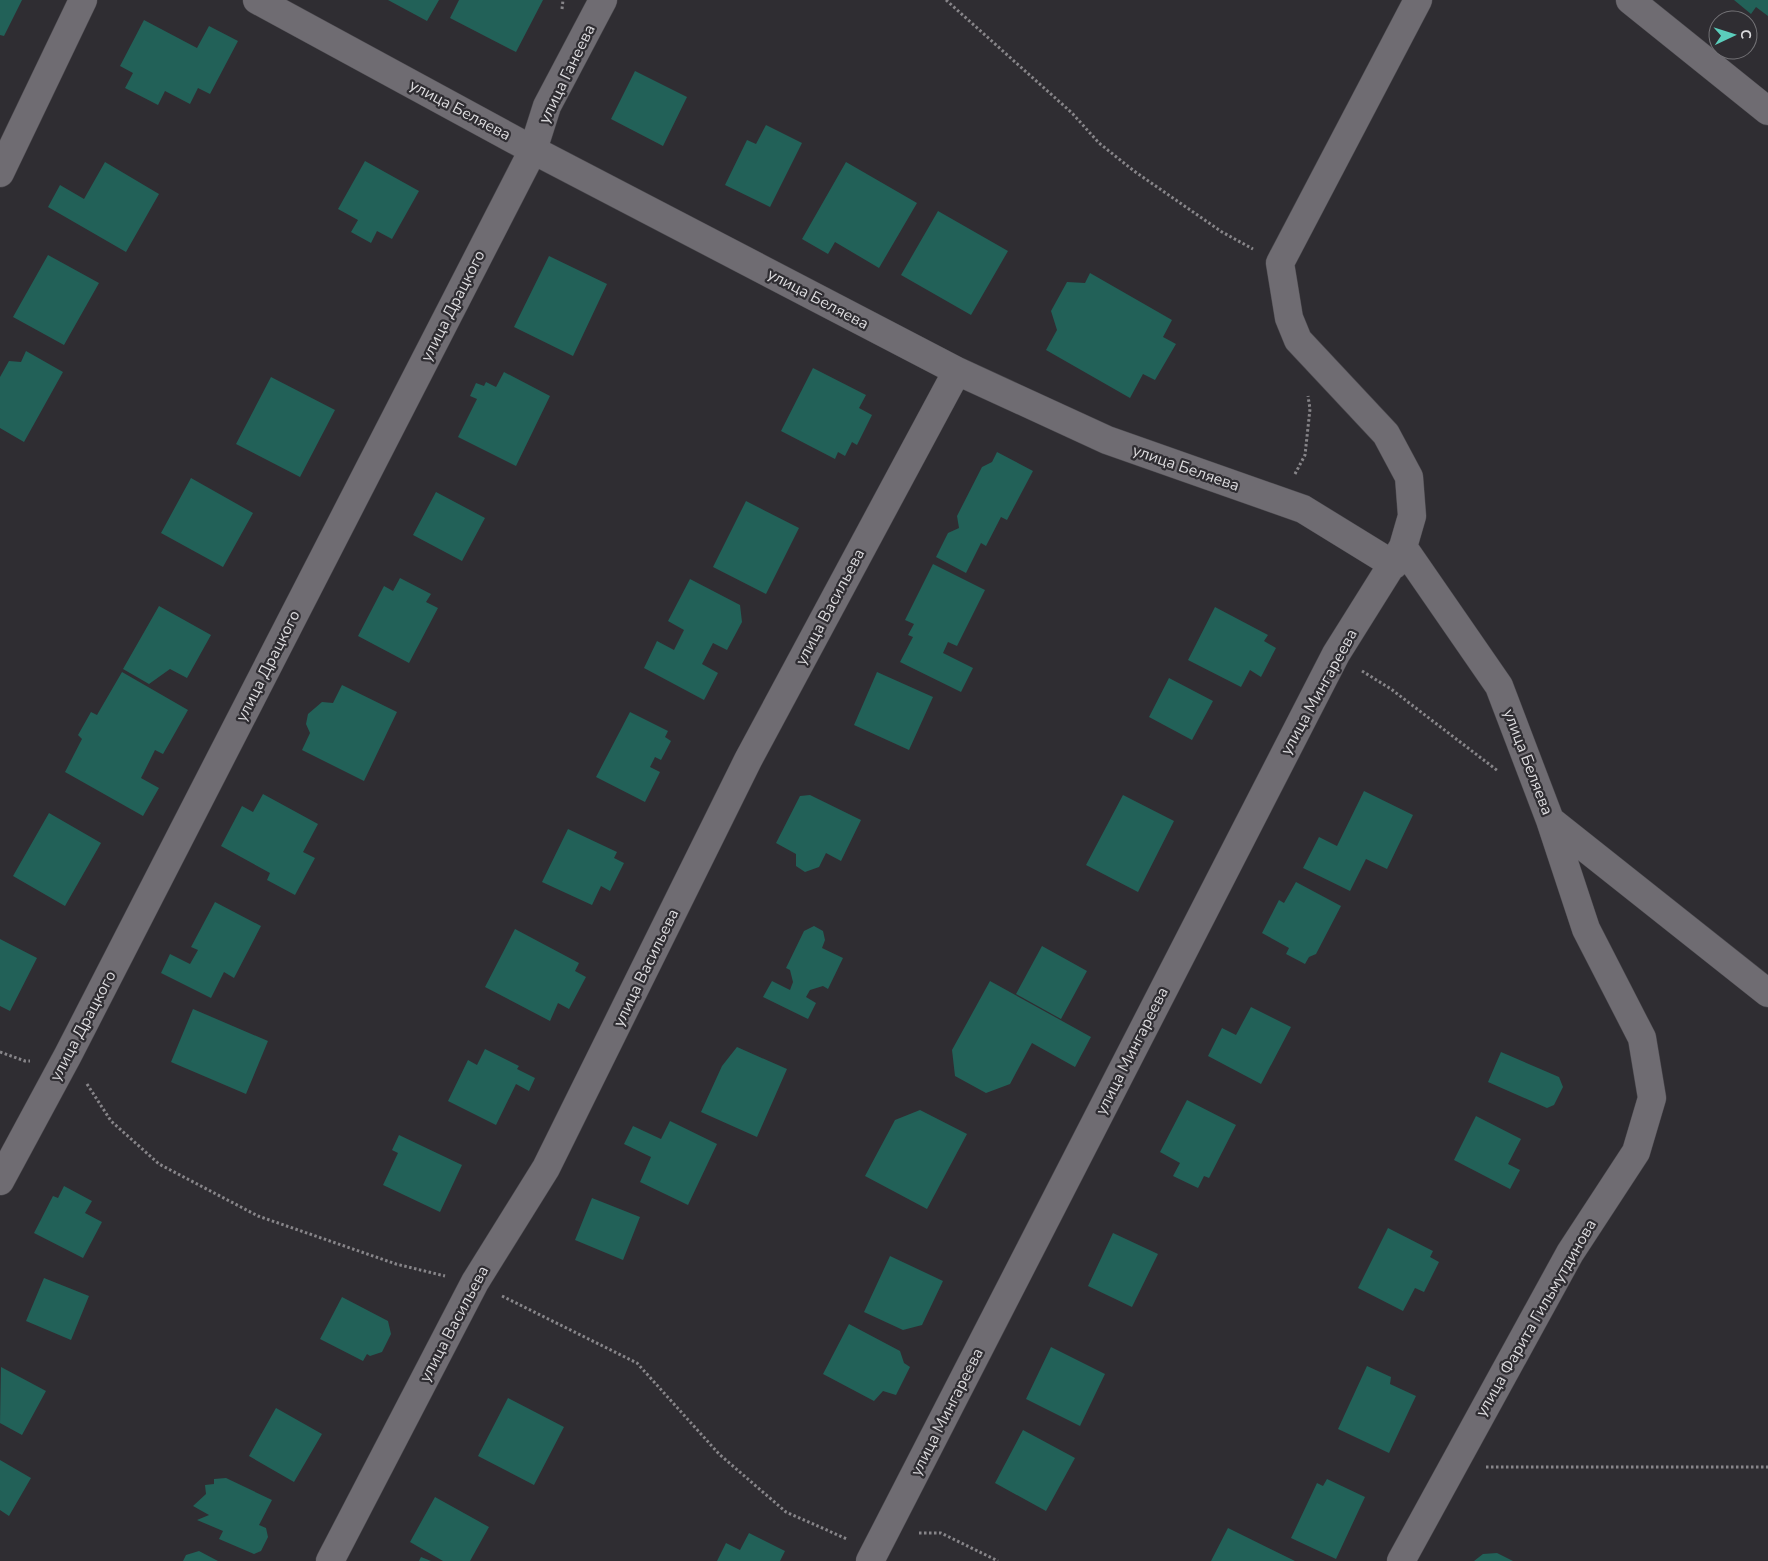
<svg xmlns="http://www.w3.org/2000/svg" width="1768" height="1561" viewBox="0 0 1768 1561" font-family="'Nunito Sans',sans-serif">
	<style>
		.building { fill: #226158 }
		.lines { fill: none; stroke-linecap: round; stroke-linejoin: round }
		.minor-casing { stroke: #4a484d; stroke-width: 29 }
		.path { stroke: #878589; stroke-width: 3; stroke-dasharray: 2.5 2.5; stroke-linecap: butt }
		.minor { stroke: #6f6c72; stroke-width: 28 }
		.labels { text-anchor: middle; dominant-baseline: central; stroke-width: 4.5; stroke-linejoin: round; paint-order: stroke }
		.street-label { font-size: 16px; fill: #dcdbde; stroke: #2f2d32 }
	</style>
	<rect width="100%" height="100%" fill="#2f2d32"/>
	<path class="building" d="M0,0H22L4,36L0,35Z
		M388,0H439L427,21Z
		M459,0H543L516,52L450,18Z
		M1734,0H1768V16L1756,7L1751,14Z
		M144,20L197,48L209,26L238,41L210,94L198,88L190,104L165,91L158,105L125,88L133,73L120,66Z
		M635,71L687,97L663,146L611,119Z
		M766,125L802,143L770,207L725,185L747,140L756,144Z
		M365,161L419,191L392,239L377,231L371,243L351,232L358,220L338,209Z
		M105,162L159,194L126,252L48,207L60,185L84,199Z
		M846,162L917,203L879,268L835,242L828,254L802,239Z
		M938,211L1008,251L971,315L901,275Z
		M48,255L99,283L64,345L13,317Z
		M549,256L607,284L573,356L514,327Z
		M1090,273L1172,320L1163,337L1176,344L1155,380L1143,374L1130,398L1046,350L1057,330L1051,311L1067,282L1085,283Z
		M26,351L63,372L24,442L0,428V377L9,361L21,362Z
		M813,368L866,395L859,408L872,415L857,445L852,442L845,456L838,452L835,459L781,431Z
		M504,372L550,396L516,466L458,437L477,399L470,396L476,383L484,386L486,382L496,387Z
		M271,377L335,410L300,477L236,444Z
		M997,452L1033,471L1007,520L1001,517L986,546L981,543L966,573L936,557L948,533L959,528L957,516L982,467L992,462Z
		M191,478L253,513L223,567L161,533Z
		M436,492L485,518L462,561L413,535Z
		M746,501L799,528L766,594L713,567Z
		M933,564L985,590L957,646L948,642L943,653L973,668L961,692L900,662L913,637L908,635L914,624L905,620Z
		M400,578L431,594L426,602L438,608L409,663L358,636L384,586L393,591Z
		M690,579L740,605L742,622L727,650L713,643L702,664L718,673L704,700L644,668L657,641L674,650L684,630L668,621Z
		M159,606L211,635L187,678L170,669L149,684L123,669Z
		M1215,607L1268,635L1264,641L1276,648L1261,677L1250,670L1241,687L1188,660Z
		M122,672L188,710L163,754L155,750L141,778L159,788L143,816L65,772L82,739L78,735L91,712L97,715Z
		M877,672L933,697L909,750L854,725Z
		M1169,678L1213,701L1192,740L1149,717Z
		M342,685L397,712L364,781L302,750L310,733L306,724L308,714L322,702L333,703Z
		M630,712L668,731L665,737L671,741L661,760L655,757L650,767L660,772L645,802L596,777Z
		M1364,791L1413,815L1387,869L1366,859L1350,891L1303,868L1319,837L1337,846Z
		M263,794L318,824L303,852L315,858L295,895L267,880L270,873L221,846L242,806L253,812Z
		M810,795L861,820L841,861L826,853L819,867L805,872L796,866V854L776,843L800,796Z
		M1123,795L1174,821L1138,892L1086,865Z
		M49,813L101,843L65,906L13,876Z
		M568,829L617,852L614,858L624,863L610,891L601,886L592,905L542,882Z
		M1296,882L1341,906L1316,954L1309,957L1305,964L1286,954L1289,948L1262,933L1279,900L1284,903Z
		M215,902L261,926L234,978L224,972L211,998L161,973L170,954L190,964L198,950L191,947Z
		M814,926L823,931L825,940L822,948L843,958L828,989L823,986L810,990L806,997L816,1003L808,1019L763,997L772,981L790,990L793,982L790,970L786,968L804,931Z
		M515,929L579,963L575,971L586,977L569,1009L558,1003L550,1021L485,987Z
		M0,939L37,958L10,1011L0,1006Z
		M1042,946L1087,971L1061,1019L1016,994Z
		M990,981L1091,1037L1075,1067L1032,1043L1010,1084L986,1093L955,1076L952,1050Z
		M1251,1007L1291,1027L1261,1084L1208,1056L1222,1028L1236,1035Z
		M193,1009L268,1041L246,1094L171,1062Z
		M737,1047L787,1069L757,1137L701,1112L722,1066Z
		M485,1049L519,1066L517,1069L535,1078L529,1091L516,1084L496,1125L448,1101L468,1060L477,1065Z
		M1501,1052L1559,1077L1563,1087L1554,1105L1547,1108L1488,1082Z
		M1187,1100L1236,1125L1209,1178L1204,1176L1198,1188L1173,1176L1180,1163L1160,1152Z
		M920,1110L967,1134L927,1209L865,1176L895,1120Z
		M1476,1116L1521,1139L1508,1164L1520,1170L1510,1189L1454,1160Z
		M670,1121L717,1144L688,1205L640,1182L651,1157L624,1144L633,1126L661,1139Z
		M399,1135L462,1165L440,1212L383,1185L398,1153L392,1150Z
		M64,1186L92,1201L85,1213L102,1222L83,1258L34,1233L53,1196L58,1198Z
		M592,1198L640,1217L623,1260L575,1240Z
		M1388,1228L1431,1250L1433,1251L1430,1257L1439,1262L1424,1292L1415,1288L1403,1311L1358,1288Z
		M1113,1233L1158,1254L1132,1307L1088,1286Z
		M890,1256L943,1281L922,1325L903,1330L864,1312Z
		M44,1278L89,1296L71,1340L26,1321Z
		M342,1297L388,1321L391,1334L382,1352L370,1356L367,1354L363,1361L320,1339Z
		M849,1324L900,1351L904,1363L910,1367L896,1395L883,1391L874,1401L823,1374Z
		M1051,1347L1105,1374L1080,1426L1026,1399Z
		M1367,1366L1391,1377L1390,1384L1416,1396L1389,1453L1338,1429Z
		M1,1367L46,1391L22,1435L0,1423Z
		M508,1398L564,1427L534,1485L478,1456Z
		M276,1408L322,1434L294,1482L249,1456Z
		M1023,1430L1075,1458L1046,1511L995,1483Z
		M0,1460L31,1478L9,1516L0,1510Z
		M226,1478L272,1500L259,1525L266,1528L268,1537L261,1551L254,1554L219,1539L223,1531L197,1520L209,1515L193,1506L206,1494L205,1485L214,1484V1479Z
		M1327,1479L1365,1497L1336,1559L1291,1538L1317,1483L1323,1486Z
		M435,1497L489,1527L470,1561H443L410,1542Z
		M1228,1528L1295,1561H1211Z
		M749,1533L785,1551L780,1561H717L726,1543L740,1550Z
		M199,1551L218,1561H183L186,1555Z
		M1497,1553L1513,1561H1474L1483,1554Z
		M421,1557L431,1561H419Z"/>
	<g class="lines">
		<g class="minor-casing">
			<path id="minor" d="M257,0L533,150L957,371L1107,440L1303,509L1394,565
				M1630,0L1768,111
				M0,173L83,0
				M1403,547L1499,686L1550,820L1768,993
				M0,1181L68,1055L533,150L547,106L603,0
				M330,1561L475,1282L546,1168L748,760L957,371
				M870,1561L1336,654L1403,547L1412,516L1409,477L1386,434L1298,340L1289,318L1280,263L1418,0
				M1401,1561L1570,1253L1636,1152L1652,1098L1642,1038L1586,929L1550,820"/>
		</g>
		<path class="path" d="M946,0L1072,113L1099,143L1134,171L1222,232L1253,249
			M562,9L563,0
			M1295,474L1305,455L1310,409L1308,396
			M1362,671L1391,689L1498,771
			M0,1052L25,1061H30
			M87,1084L111,1121L159,1164L258,1216L396,1264L445,1276
			M502,1296L637,1363L719,1454L786,1512L847,1539
			M1486,1467H1768
			M919,1533H941L998,1561"/>
		<use href="#minor" class="minor"/>
	</g>
	<g class="labels">
		<g class="street-label">
			<text transform="translate(567 74) rotate(-64)">улица Ганеева</text>
			<text transform="translate(460 110) rotate(28)">улица Беляева</text>
			<text transform="translate(818 299) rotate(28)">улица Беляева</text>
			<text transform="translate(453 306) rotate(-63)">улица Драцкого</text>
			<text transform="translate(1186 468) rotate(19)">улица Беляева</text>
			<text transform="translate(830 607) rotate(-62)">улица Васильева</text>
			<text transform="translate(268 666) rotate(-63)">улица Драцкого</text>
			<text transform="translate(1319 692) rotate(-61)">улица Мингареева</text>
			<text transform="translate(1528 762) rotate(69)">улица Беляева</text>
			<text transform="translate(646 968) rotate(-64)">улица Васильева</text>
			<text transform="translate(83 1026) rotate(-62)">улица Драцкого</text>
			<text transform="translate(1132 1051) rotate(-63)">улица Мингареева</text>
			<text transform="translate(1536 1318) rotate(-60)">улица Фарита Гильмутдинова</text>
			<text transform="translate(454 1324) rotate(-62)">улица Васильева</text>
			<text transform="translate(947 1412) rotate(-63)">улица Мингареева</text>
		</g>
	</g>
	<g transform="translate(1733 35) rotate(86)"><circle r="24" fill="#2f2d32" stroke="#747377"/>
	<path d="M0-4L9 19L0 12L-9 19Z" fill="#5bcebc"/>
	<text y="-8" font-size="14" font-weight="bold" text-anchor="middle" fill="#dcdbde">С</text>
	</g>
</svg>
